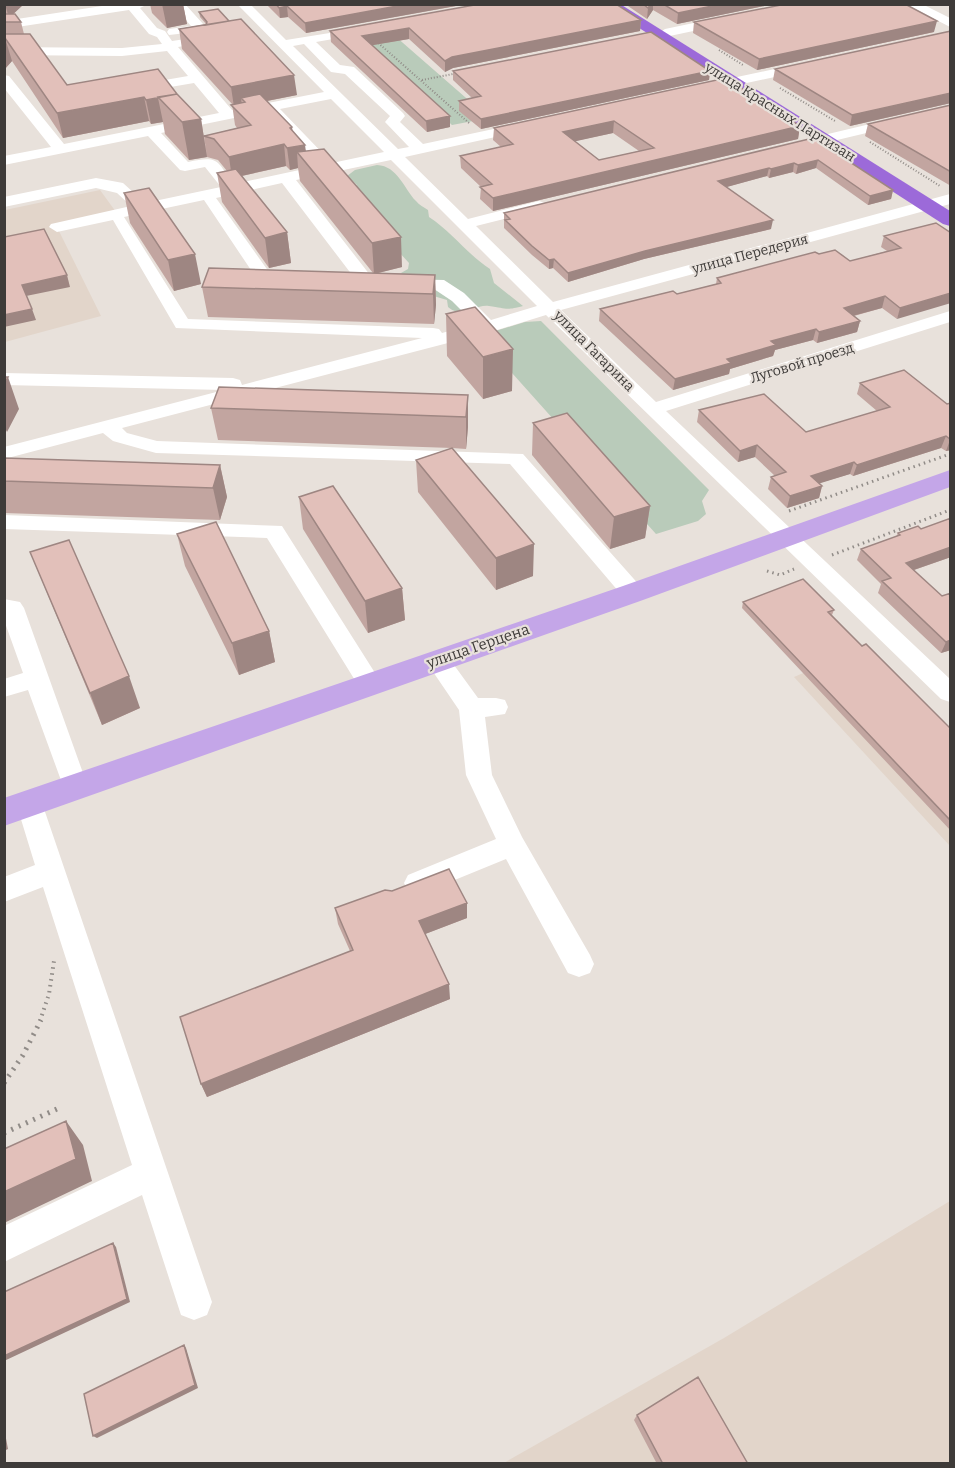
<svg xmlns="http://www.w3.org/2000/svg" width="955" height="1468" viewBox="0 0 955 1468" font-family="Bitter,serif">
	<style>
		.built { fill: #e2d5ca }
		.green { fill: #b9cbba }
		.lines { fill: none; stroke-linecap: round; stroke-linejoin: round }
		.path-far3 { stroke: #918c88; stroke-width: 2; stroke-dasharray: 1 2; stroke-linecap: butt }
		.path-far2 { stroke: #918c88; stroke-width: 3; stroke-dasharray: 1.5 4; stroke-linecap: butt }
		.path-far1 { stroke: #918c88; stroke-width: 4; stroke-dasharray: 1.5 4.5; stroke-linecap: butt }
		.path { stroke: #918c88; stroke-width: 5; stroke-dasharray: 2 6; stroke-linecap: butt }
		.minor { fill: #fff; fill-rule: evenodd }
		.major { fill: #c4a6e8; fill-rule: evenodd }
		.highway { fill: #9c6ad9; fill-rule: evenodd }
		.wall { fill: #c2a5a0; fill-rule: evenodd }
		.shaded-wall { fill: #9e8682 }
		.building { fill: #e2c0ba; stroke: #9e8682; stroke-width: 1.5; fill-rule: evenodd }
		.labels { text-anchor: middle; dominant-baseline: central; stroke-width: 4.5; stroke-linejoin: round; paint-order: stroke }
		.far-street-label { font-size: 14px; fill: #3e3b39; stroke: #e8e1db }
		.street-label { font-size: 15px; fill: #3e3b39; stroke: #e8e1db }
	</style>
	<rect width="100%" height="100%" fill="#e8e1db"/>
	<path class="built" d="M100,190L116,212L57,227L101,316L5,342V210Z
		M866,646L950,733V846L794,677Z
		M950,1201V1463L502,1464L724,1338Z"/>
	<path class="green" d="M395,36L489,118L452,125L362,42Z
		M377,165C398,166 404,189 416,201C419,205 424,207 428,210L429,217C452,232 467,254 490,269L494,283L523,306C505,311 506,308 489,306C473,304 466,321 448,307L447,300L410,289L401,273L408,269L409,263L346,194L357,185L347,176L355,170Z
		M541,321L709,490L702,501L706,514L698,521L656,534L479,336L525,322Z"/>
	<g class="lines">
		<path class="path-far3" d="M376,41L469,123
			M719,50L743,65
			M422,80L453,74
			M780,88L835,121
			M870,142L940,186"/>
		<path class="path-far2" d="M789,511L950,454
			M832,555L950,510
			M767,571L780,575L794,569"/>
		<path class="path-far1" d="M40,1021L49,994L54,961"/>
		<path class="path" d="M4,1083L23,1055L41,1020
			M4,1133L57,1109"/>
		<path class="minor" d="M115,4H148L140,8L157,28L165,31L172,41L219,34L221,37L219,40L178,47L232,110L324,92L237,4H250L286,40L367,27L369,30L367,33L316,42L340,65L354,67L403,113L405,116L400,122L423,144L527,122L532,123L534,126L532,129L405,157L468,219L539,201L545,203L547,206L545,209L476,226L553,302L950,194V204L561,310L656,402L950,311V322L666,411L950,679V702L941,699L546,315L494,331L122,428L127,433L157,441L523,454L641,587L644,593L641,599L633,601L625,599L510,464L156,453L113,441L103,433L4,459V447L224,390L4,385V373L233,378L240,380L242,385L422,338L176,328L113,220L57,232L49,227L51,224L131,206L117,193L96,188L4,207V197L96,178L123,183L145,203L221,187L205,167L185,171L180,170L148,136L4,165V156L51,147L4,88V75L9,76L64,144L219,113L194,83L147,91L142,90L140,87L142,84L188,76L167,51L122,56L4,55V47L122,48L162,44L157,37L149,34L129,10L4,29V21ZM304,44L331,72L345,74L390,116L385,122L409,147L398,149L293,46ZM331,99L384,152L332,163L280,109ZM268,111L318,166L234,184C216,161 220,155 188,162L161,133ZM391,160L537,306L491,320L464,293L444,280L402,279L396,280L393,284L396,288L434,289L452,301L475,324L442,333L439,329L433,328L188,319L124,217L204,200L263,288H291L294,284L291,280L274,279L216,198L282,183L362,288H374L377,284L296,180Z
			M172,4H185L204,25L206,28L204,31L169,35L167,32L169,29L191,26Z
			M906,4H922L950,18V27Z
			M727,16L731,17V23L665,37L659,33L665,29Z
			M807,62L812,63L814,66L812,69L742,84L735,80L737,77Z
			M950,105V113L833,141L826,137L828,134Z
			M4,515L282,526L382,684L379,690L370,693L361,690L267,538L4,529Z
			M4,599L20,602L24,608L88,787L84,794L75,798L66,794L28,690L4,697V679L23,673L4,620Z
			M437,651L446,654L478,698H496L505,700L508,707L505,714L485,717L492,775L522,837L590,955L594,964L590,973L579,977L568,973L506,859L418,895L408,891L404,883L408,875L496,839L466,775L459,710L425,660L428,654Z
			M29,792L38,795L42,803L212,1302L207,1315L194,1320L181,1315L142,1195L4,1262V1226L132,1165L43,887L4,902V877L35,865L16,803L20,795Z"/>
		<path class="major" d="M950,470V487L643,600L4,826V798L623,586Z"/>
		<path class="highway" d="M602,4H620L950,211V226L943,224Z"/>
	</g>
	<path class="wall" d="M4,4H24L13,14L21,22L24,34L67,85L177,94L201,119L207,157L189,160L165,134L163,122L151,124L149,121L63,138L12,61L4,70Z
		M150,4H183L187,24L167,28L152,13Z
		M266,4H467L306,33L288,17L280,18Z
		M625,4H774L677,24L653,10L647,19Z
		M199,12L297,95L267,101L293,131L306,151L402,267L378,273L435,275L436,305L434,324L208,317L202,287L373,273L300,181L298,168L290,170L286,166L242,176L287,232L291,263L269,268L222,202L217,173L227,171L218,160L207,157L204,136L237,128L235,125L232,104L182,49L179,29L206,24L200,17Z
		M641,20L640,31L453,68L445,72L409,39L372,45L450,127L427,132L331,42L330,31Z
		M694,22L934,32L757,70L693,33Z
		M951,31V103L850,126L773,80L775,69Z
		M453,71H710L709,80L481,129L459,111V101L472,98L453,80Z
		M726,78L800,126L798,139L493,211L480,199L481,187L461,168L460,156L501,147L493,140L494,128ZM613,133L639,151L599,160L575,141Z
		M951,105V186L865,136L868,124Z
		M813,138L893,190L891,199L868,205L816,168L796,174L793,172L769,178L767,176L726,187L771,229L644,259L568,282L553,268L549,269L532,255L504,228V213Z
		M124,193L201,284L174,291L130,223Z
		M936,223L897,319L882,308L854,316L860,321L857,332L817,343L813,340L775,350L773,356L730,369L729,374L673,390L599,321L600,309L677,294L716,284L717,278L819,254L850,261L887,251L881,247L884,236Z
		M446,314L512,391L483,399L447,356Z
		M860,383L947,404L951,403V450L946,451L941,448L853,476L850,474L819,483L822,486L819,498L787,508L768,489L771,477L775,476L755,457L738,462L697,422L699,410L806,432L877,411L857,394Z
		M468,395V427L466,449L452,448L533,576L496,590L418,492L416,460L452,448L218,440L211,408Z
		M533,423L650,506L645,538L610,549L532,455Z
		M4,458L220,465L227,497L220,520L4,513Z
		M299,497L402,588L405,620L368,633L303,529Z
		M951,518V557L914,570L951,650L941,653L878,593L881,584L857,560L861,549L896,537L898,533L921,529Z
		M177,534L269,631L275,662L239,675L185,566Z
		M30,552L140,708L102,725Z
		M743,602L834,610L832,615L862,646L951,729V831L742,608Z
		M467,903V918L425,934L450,999L207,1097L201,1084L350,951L338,924L335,908Z
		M637,1415L748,1464H657L634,1420Z"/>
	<path class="shaded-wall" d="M5,4H24L9,18Z
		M162,4H183L187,24L167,28Z
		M408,4H467L306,33L305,23Z
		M651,4H653V10L647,19L648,8Z
		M722,4H774L677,24L678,13Z
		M287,6L288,17L280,18L279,8Z
		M641,20L640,31L453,68L445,72V61L452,57Z
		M937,21L934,32L757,70L759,59Z
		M409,28V39L362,47V36Z
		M5,38L12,61L4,70V39Z
		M710,71L709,80L481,129V119Z
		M294,75L297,95L246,105L245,102L241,98L242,106L234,107L231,87Z
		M951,93V103L850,126L852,115Z
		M144,97L149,121L63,138L57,113Z
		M158,98L163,122L151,124L146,100Z
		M450,116V127L427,132L426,121Z
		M201,119L207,157L189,160L182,122Z
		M614,121L613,133L563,144V132Z
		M800,126L798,139L493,211V198Z
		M292,127L295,147L305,145L308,166L297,152L298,168L290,170L287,148L290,128Z
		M284,144L286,166L232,178L229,157Z
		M818,160L816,168L796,174L798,165Z
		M794,163L793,172L769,178L771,169Z
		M769,168L767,176L716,190L718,181Z
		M893,190L891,199L868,205L870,196Z
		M773,220L771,229L644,259L568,282V273L645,251Z
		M287,232L291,263L269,268L265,238Z
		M401,237L402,267L374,274L372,243Z
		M195,254L201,284L174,291L168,260Z
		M554,259L553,268L549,269V260Z
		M67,275L70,287L26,296L22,285Z
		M435,275L436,305L434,324L433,294Z
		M951,293V303L897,319L900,308Z
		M885,296L882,308L841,319L844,308Z
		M32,309L36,320L4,327V315Z
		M860,321L857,332L817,343L819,332Z
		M816,329L813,340L775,350L773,356L730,369L729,374L673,390L675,379L771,341Z
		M513,349L512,391L483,399V357Z
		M8,377L19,409L7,432L4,426V384Z
		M468,395V427L466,449V417Z
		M946,436L941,448L853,476L857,465Z
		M950,440L951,450L946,451Z
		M757,445L755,457L738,462L740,451Z
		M854,462L850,474L808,487L811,476Z
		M220,465L227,497L220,520L213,488Z
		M822,486L819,498L787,508L790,496Z
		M650,506L645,538L610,549L614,517Z
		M534,544L533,576L496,590V558Z
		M951,547V557L902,574L906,563Z
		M402,588L405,620L368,633L365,601Z
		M269,631L275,662L239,675L232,643Z
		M951,640V650L941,653L946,642Z
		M129,676L140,708L102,725L90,693Z
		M467,903V918L420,936L419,921Z
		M449,984L450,999L207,1097L201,1084Z
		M66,1121L83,1145L92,1181L4,1223V1192Z
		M113,1243L116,1247L130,1302L4,1361V1356Z
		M184,1345L186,1348L198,1388L97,1438L93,1436Z
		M4,1428L8,1449L4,1451Z"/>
	<path class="building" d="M276,4H408L305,23L287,6L279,8Z
		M480,4H616L641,20L452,57L445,61L409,28L362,36L450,116L426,121L330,31Z
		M643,4H651L648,8Z
		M663,4H722L678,13Z
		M786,4H905L937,21L759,59L694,22Z
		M218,9L229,21L206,25L207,22L199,12Z
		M4,14H15L21,22H4Z
		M241,19L294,75L231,87L179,29Z
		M951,31V93L852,115L775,69Z
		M651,32L710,71L481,119L459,101L481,96L453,71Z
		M4,34H30L67,85L158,69L177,94L146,100L144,97L57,113L5,38L4,39Z
		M726,78L800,126L493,198L480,187L492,184L460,156L513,144L494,128ZM614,121L654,148L599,160L563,132Z
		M177,94L201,119L182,122L158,97Z
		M260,94L292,127L290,128L305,145L287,148L284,144L229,157L214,139L204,136L251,125L231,105L245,102L241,98Z
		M951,105V172L868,124Z
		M813,138L893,190L870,196L818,160L798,165L794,163L771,169L769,168L718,181L773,220L645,251L568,273L554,259L549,260L532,246L505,220L510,219L504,213Z
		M324,149L401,237L372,243L297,152Z
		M236,169L287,232L265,238L217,173Z
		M149,188L195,254L168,260L124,193Z
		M936,223L951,233V293L900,308L885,296L844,308L860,321L819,332L816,329L771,341L776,345L727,359L731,363L675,379L600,309L673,291L677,294L721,283L717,278L815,252L819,254L835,250L850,261L901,248L884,236Z
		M44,229L67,275L22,285L32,309L4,315V237Z
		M209,268L435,275L433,294L202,287Z
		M475,307L513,349L483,357L446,314Z
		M904,370L947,404L951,403V440L946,436L857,465L854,462L811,476L822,486L790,496L771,477L786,472L757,445L740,451L699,410L764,394L806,432L890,407L860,383Z
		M4,377H8L4,384Z
		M219,387L468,395L466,417L211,408Z
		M567,413L650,506L614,517L533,423Z
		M452,448L534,544L496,558L416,460Z
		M4,458L220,465L213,488L4,481Z
		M333,486L402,588L365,601L299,497Z
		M951,518V547L906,563L942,596L951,593V640L946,642L882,581L891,578L861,549L900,535L898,533L918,526L921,529Z
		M216,522L269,631L232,643L177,534Z
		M69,540L129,676L90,693L30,552Z
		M803,579L834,610L828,612L862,646L866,644L951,729V821L743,602Z
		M449,869L467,903L419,921L449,984L201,1084L180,1017L353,950L335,908L385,890L392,891Z
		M66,1121L76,1159L4,1192V1149Z
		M113,1243L127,1299L4,1356V1292Z
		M184,1345L195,1385L93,1436L84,1394Z
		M698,1377L748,1464H663L637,1415Z"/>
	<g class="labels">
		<g class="far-street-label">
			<text transform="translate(780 112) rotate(32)">улица Красных Партизан</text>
			<text transform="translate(750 254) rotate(-15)">улица Передерия</text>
			<text transform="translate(594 351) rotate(45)">улица Гагарина</text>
			<text transform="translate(802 363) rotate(-17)">Луговой проезд</text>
		</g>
		<g class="street-label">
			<text transform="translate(478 646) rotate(-19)">улица Герцена</text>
		</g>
	</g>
	<rect width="955" height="1468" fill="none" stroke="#3e3b39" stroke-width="12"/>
</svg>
